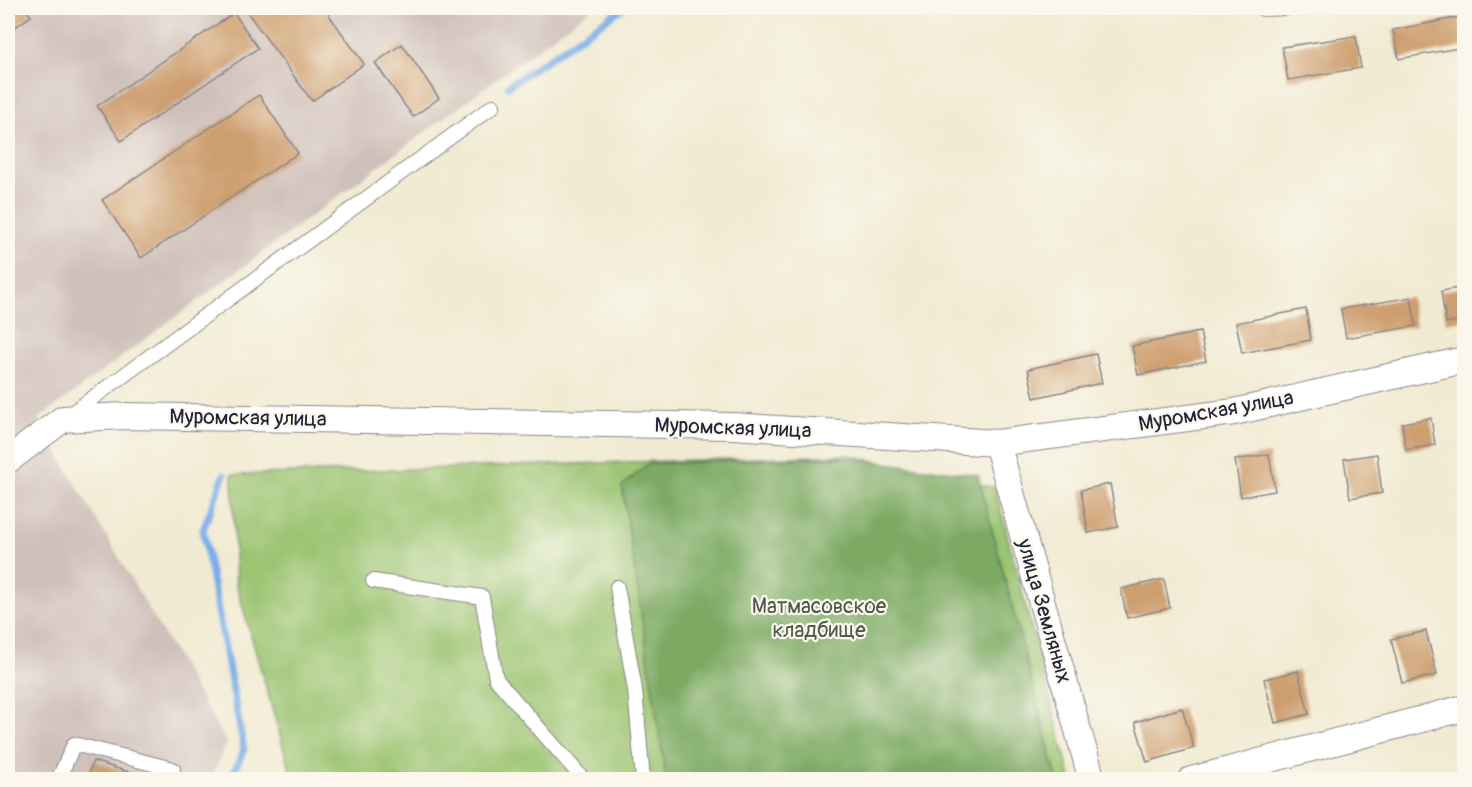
<svg xmlns="http://www.w3.org/2000/svg" width="1472" height="787" viewBox="0 0 1472 787" font-family="Pangolin,sans-serif">
	<style>
		.industrial { fill: #cfc0ba }
		.green { fill: #9bc572; stroke: #5e7456; stroke-width: 1.5 }
		.forest { fill: #7caa64; stroke: #4f6650; stroke-width: 1.5 }
		.lines { fill: none; stroke-linecap: round; stroke-linejoin: round }
		.stream { stroke: #79aee7; stroke-width: 7 }
		.building { fill: #cd9e6e }
		.lane-casing { stroke: #8a8687; stroke-width: 16 }
		.street-casing { stroke: #8a8687; stroke-width: 28 }
		.lane { stroke: #fff; stroke-width: 14 }
		.street { stroke: #fff; stroke-width: 26 }
		.labels { text-anchor: middle; dominant-baseline: central; stroke-width: 4.5; stroke-linejoin: round; paint-order: stroke }
		.street-label { font-size: 21px; fill: #22223b; stroke: #fbf7ec }
		.park-label { font-size: 21px; fill: #4c5b4e; stroke: #fbf7ec }
	</style>
	<rect width="100%" height="100%" fill="#fbf7ec"/>
	<filter id="ink" filterUnits="userSpaceOnUse"><feTurbulence type="fractalNoise" baseFrequency=".0167" numOctaves="2"/><feDisplacementMap in="SourceGraphic" scale="12" xChannelSelector="R" yChannelSelector="G"/><feConvolveMatrix kernelMatrix="1 2 1 2 8 2 1 2 1" color-interpolation-filters="sRGB"/></filter>
	<filter id="wash" filterUnits="userSpaceOnUse"><feTurbulence type="fractalNoise" baseFrequency=".008" numOctaves="4" result="noise"/><feDisplacementMap in="SourceGraphic" scale="24" xChannelSelector="R" yChannelSelector="G"/><feGaussianBlur stdDeviation="1.35" result="paint"/><feColorMatrix in="noise" values="0 0 0 0 0 0 0 0 0 0 0 0 0 0 0 0 0 1.4 0 .05"/><feComposite in="paint" operator="in"/></filter>
	<g filter="url(#wash)">
		<rect width="100%" height="100%" fill="#f1ebd3"/>
		<path class="industrial" d="M8,8H592L38,419L227,743L211,779H8Z"/>
		<path class="green" d="M849,455L995,488L1071,779H291L290,770L236,584L232,475Z"/>
		<path class="forest" d="M837,457L978,475L1057,779H666L622,486L648,464Z"/>
		<g class="lines">
			<path class="stream" d="M508,86L623,8
				M224,475L203,530L244,750L230,780"/>
		</g>
		<g id="blocks">
			<path class="building" d="M8,8H24L31,16L8,32Z
				M244,8H324L364,64L312,101Z
				M234,13L258,48L121,141L97,106Z
				M1460,17L1464,47L1399,59L1393,30Z
				M1356,36L1361,68L1288,80L1282,47Z
				M402,44L439,98L413,117L375,63Z
				M259,95L298,153L141,258L102,200Z
				M1464,287V320L1446,323L1441,291Z
				M1411,297L1416,326L1346,338L1341,309Z
				M1306,309L1311,340L1242,353L1236,323Z
				M1200,332L1206,361L1138,375L1132,346Z
				M1096,354L1102,383L1034,398L1028,369Z
				M1431,418L1435,445L1406,450L1402,423Z
				M1269,454L1275,491L1241,497L1235,460Z
				M1377,454L1382,493L1350,498L1344,459Z
				M1110,484L1118,527L1088,533L1081,490Z
				M1164,579L1170,608L1127,618L1121,589Z
				M1426,631L1437,675L1402,683L1391,639Z
				M1298,671L1309,714L1275,723L1264,679Z
				M1182,708L1194,748L1147,762L1135,722Z
				M93,761L151,779V780H87Z"/>
		</g>
	</g>
	<g filter="url(#ink)">
		<use href="#blocks" fill-opacity="0" stroke="#8a8687" stroke-width="1.5"/>
		<g class="lines">
			<g class="lane-casing">
				<path id="lane" d="M1263,9L1287,8
					M68,416L493,106
					M373,581L482,597L496,679L584,780
					M617,587L635,690L643,780
					M58,780L74,744L173,769L169,780"/>
			</g>
			<g class="street-casing">
				<path id="street" d="M997,443L1092,780
					M8,460L63,419L124,416L733,426L997,443L1234,412L1464,360
					M1191,780L1464,708"/>
			</g>
			<use href="#lane" class="lane"/>
			<use href="#street" class="street"/>
		</g>
	</g>
	<g class="labels">
		<g class="street-label">
			<text transform="translate(1216 411) rotate(-10)">Муромская улица</text>
			<text transform="translate(248 418) rotate(1)">Муромская улица</text>
			<text transform="translate(733 428) rotate(2)">Муромская улица</text>
			<text transform="translate(1044 611) rotate(74)">улица Земляных</text>
		</g>
		<g class="park-label">
			<text x="819" y="606">Матмасовское<tspan x="819" dy="24">кладбище</tspan></text>
		</g>
	</g>
	<rect width="1472" height="787" fill="none" stroke="#fbf7ec" stroke-width="30"/>
</svg>
